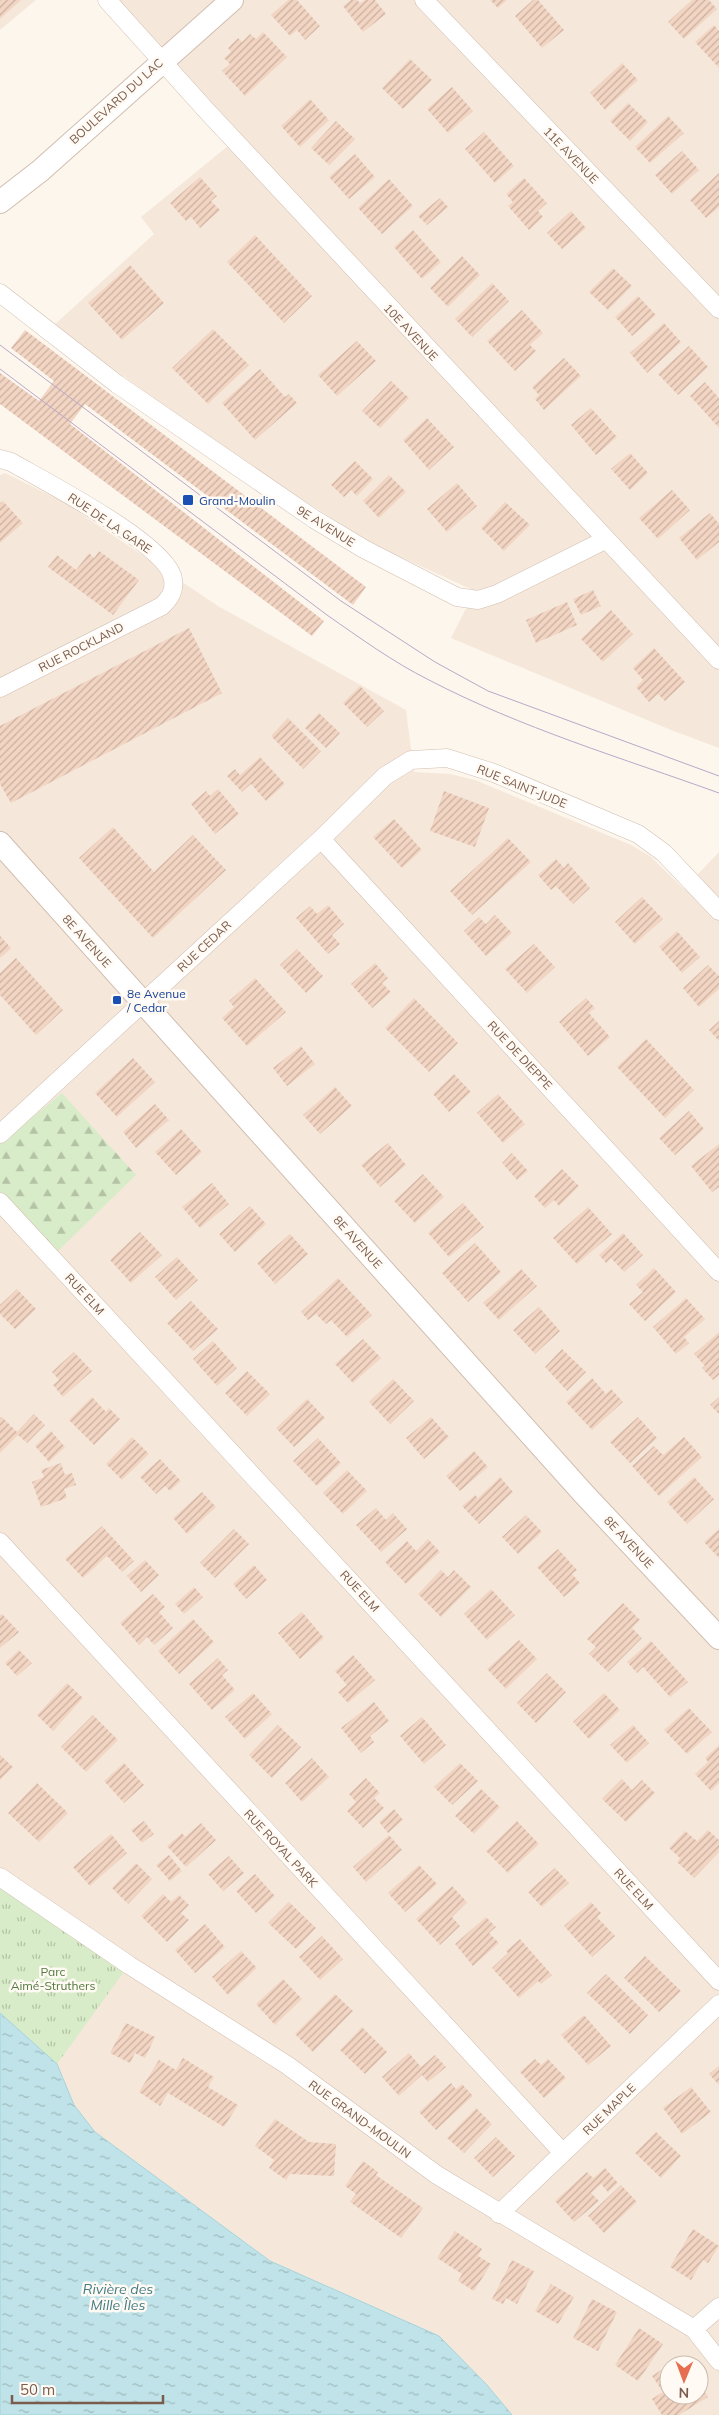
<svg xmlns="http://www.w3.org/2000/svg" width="719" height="2415" viewBox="0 0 719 2415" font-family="Mulish,sans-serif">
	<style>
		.residential { fill: #f5e8da; fill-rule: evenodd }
		.forest { fill: url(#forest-firs) }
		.park { fill: url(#park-tufts) }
		.water { fill: url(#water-ripples); stroke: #a5d3da }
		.building { fill: url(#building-hatch) }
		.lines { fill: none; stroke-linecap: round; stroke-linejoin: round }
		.minor-casing { stroke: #d1beb0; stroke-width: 19 }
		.tertiary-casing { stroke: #d1beb0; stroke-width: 24 }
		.minor { stroke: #fff; stroke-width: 18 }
		.tertiary { stroke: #fff; stroke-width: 22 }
		.tram { stroke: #b9a8c9; stroke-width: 1 }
		.transit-dot { fill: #1a4fb4; stroke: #fffaf3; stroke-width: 2 }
		.labels { text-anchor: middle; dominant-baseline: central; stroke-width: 5; stroke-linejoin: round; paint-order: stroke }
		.street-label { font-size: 12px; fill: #7a5c4d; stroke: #fffaf3 }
		.transit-label { font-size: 12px; fill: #164399; stroke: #fffaf3; text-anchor: start }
		.park-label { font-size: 12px; fill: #537a41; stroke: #fffaf3 }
		.water-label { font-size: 14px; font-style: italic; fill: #437c86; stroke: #fffaf3 }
	</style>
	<defs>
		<pattern id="forest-firs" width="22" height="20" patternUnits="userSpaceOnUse" patternTransform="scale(1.25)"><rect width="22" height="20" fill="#d8ecc9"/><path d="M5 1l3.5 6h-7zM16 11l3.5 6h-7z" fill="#b4c2a5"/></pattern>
		<pattern id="park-tufts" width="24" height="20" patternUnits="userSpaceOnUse" patternTransform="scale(1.25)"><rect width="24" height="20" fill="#d8ecc9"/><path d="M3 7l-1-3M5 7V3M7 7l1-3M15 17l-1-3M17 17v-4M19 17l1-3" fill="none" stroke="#b4c2a5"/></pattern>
		<pattern id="water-ripples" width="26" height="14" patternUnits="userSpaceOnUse" patternTransform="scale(1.25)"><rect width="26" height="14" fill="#bfe3e8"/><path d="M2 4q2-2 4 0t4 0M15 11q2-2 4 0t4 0" fill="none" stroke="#a0bbbe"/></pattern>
		<pattern id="building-hatch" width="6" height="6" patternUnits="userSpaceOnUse" patternTransform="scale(1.25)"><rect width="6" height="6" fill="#f3d5c3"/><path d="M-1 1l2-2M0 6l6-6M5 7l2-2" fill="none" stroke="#cab0a1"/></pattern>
	</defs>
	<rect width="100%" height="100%" fill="#fdf6ec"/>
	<path class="residential" d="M0,0H36L0,30Z
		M100,0H719V748L671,730L451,638L475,591L374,545L250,466L53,326L154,234L141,217L228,146Z
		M5,473L62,501L218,606L406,710L414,772L450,774L475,780L631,845L650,856L684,889L719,852V2415H512L487,2385L439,2336L270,2261L95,2132L74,2105L57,2064L0,2013V475ZM669,2365H699V2395H669Z"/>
	<path class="forest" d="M62,1093L136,1175L55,1254L0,1194V1144Z"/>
	<path class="park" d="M0,1877L129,1965L57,2064L0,2013Z"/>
	<path class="water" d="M0,2013L57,2064L74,2105L95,2132L270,2261L439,2336L487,2385L512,2415H0Z"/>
	<path class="building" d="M0,0H21L0,19Z
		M288,0H297L320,26L305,40L297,30L290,36L271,15Z
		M351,0H357L360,3L365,0H375L386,14L363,32L343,6Z
		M490,0H507L498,8Z
		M533,0H538L564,30L542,48L515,16Z
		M692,0H709L717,9L684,39L668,22Z
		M714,25L719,31V68L695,42Z
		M263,32L287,57L245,96L222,71L230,64L224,58L231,52L228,48L238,38L242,42L250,34L256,39Z
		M410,59L432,80L403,109L382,88Z
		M622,63L638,80L605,110L590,93Z
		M452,87L473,111L448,133L427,109Z
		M310,99L329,120L300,147L281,126Z
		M628,103L648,122L630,141L610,121Z
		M668,116L684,133L650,163L635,147Z
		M336,121L355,139L329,165L311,148Z
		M484,132L514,166L495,183L465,149Z
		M682,151L699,170L672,194L655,175Z
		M355,154L375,177L349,199L329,177Z
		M719,173V207L706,218L690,200Z
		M200,177L217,196L211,201L220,210L200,228L191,217L186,221L170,203Z
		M524,178L547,203L538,211L543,217L529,230L508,206L513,202L506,194Z
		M389,179L413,206L382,234L358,208Z
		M440,198L448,207L427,225L418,216Z
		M571,211L586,228L562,249L547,233Z
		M413,230L441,262L422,279L394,247Z
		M255,235L312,296L284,323L227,262Z
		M462,256L480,275L448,307L430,288Z
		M130,265L164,303L122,340L88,303Z
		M613,268L632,286L608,310L589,292Z
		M492,283L509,301L472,337L455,319Z
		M638,296L656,315L632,336L615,317Z
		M522,310L543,333L530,345L536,351L515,371L487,341Z
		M664,323L681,342L647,373L630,353Z
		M213,329L249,365L208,404L172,368Z
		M25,330L366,587L353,605L85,404L70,424L324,621L312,636L0,404V373L39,401L54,381L11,348Z
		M357,341L376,361L337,396L318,375Z
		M689,346L708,367L678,395L658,374Z
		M564,358L581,376L544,410L535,399L539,395L532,387Z
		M260,369L285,397L289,394L297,403L255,440L222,403Z
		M391,381L409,398L380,428L362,411Z
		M705,382L719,398V428L690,396Z
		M591,408L617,437L596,455L571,425Z
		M427,418L454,447L429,470L403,440Z
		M630,453L648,473L630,490L611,469Z
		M355,461L373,479L357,496L351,490L344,497L331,485Z
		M389,475L406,492L379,518L363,501Z
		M457,483L477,506L447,532L427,509Z
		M672,490L690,510L658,539L639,518Z
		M3,501L23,523L0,543V503Z
		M505,502L530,525L504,551L481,528Z
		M710,513L719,524V542L697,560L679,538Z
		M99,551L139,580L113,615L48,567L57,555L76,570L89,553L94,558Z
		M593,590L601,606L581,615L573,599Z
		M567,602L577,625L536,643L526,620Z
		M611,610L633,634L603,662L581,639Z
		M189,628L222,693L11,803L0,784V726Z
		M654,648L685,682L665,701L658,694L649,702L636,687L643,680L633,668Z
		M360,686L384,711L367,727L343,703Z
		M319,713L340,733L326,748L305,728Z
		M288,718L321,751L303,769L271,736Z
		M260,757L285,784L266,801L251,784L242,792L227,776L235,769L240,775Z
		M218,789L239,814L215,834L191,804L206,791L210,796Z
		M444,791L489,808L475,847L430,831Z
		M394,819L422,850L402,868L373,837Z
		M113,827L154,872L193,835L226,870L153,938L79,858Z
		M508,838L531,862L472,915L450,891Z
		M556,859L564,868L568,863L590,888L573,904L556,886L551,890L538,875Z
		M642,897L663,919L635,944L615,922Z
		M328,905L344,924L332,935L340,944L328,954L296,918L310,906L317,914Z
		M495,915L512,933L486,956L464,931L479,917L486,924Z
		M677,931L700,957L682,973L659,947Z
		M0,936L11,948L0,958Z
		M534,944L555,967L527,993L505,969Z
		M297,949L323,976L306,993L280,965Z
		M16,958L63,1010L36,1035L0,995V973Z
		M375,963L388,978L382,983L391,992L372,1008L351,984Z
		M708,965L719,976V989L699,1007L683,988Z
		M255,978L286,1012L247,1046L222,1018L234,1007L229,1001Z
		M414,998L458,1043L429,1072L385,1028Z
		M586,998L595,1008L589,1013L610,1037L588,1056L559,1022Z
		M719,1021V1041L709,1030Z
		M646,1039L694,1090L665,1118L617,1067Z
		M301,1046L315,1064L287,1086L273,1068Z
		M133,1058L155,1082L117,1117L95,1093Z
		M454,1074L471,1092L449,1112L433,1094Z
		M335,1087L352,1106L320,1134L303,1115Z
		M498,1094L525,1124L503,1143L477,1113Z
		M155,1104L169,1120L136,1148L123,1132Z
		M689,1111L704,1129L675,1155L659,1138Z
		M181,1129L202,1152L176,1175L155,1152Z
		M388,1143L406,1165L380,1187L361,1165Z
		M719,1144V1187L712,1192L691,1166Z
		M512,1153L528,1171L517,1180L502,1163Z
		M562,1169L579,1186L559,1206L554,1200L545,1208L534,1196Z
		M423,1174L444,1197L415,1223L394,1201Z
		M212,1183L229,1204L200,1228L182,1207Z
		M463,1203L484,1227L449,1257L428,1233Z
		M250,1206L266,1224L235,1252L219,1234Z
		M588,1207L612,1234L577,1264L553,1238Z
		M140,1232L162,1255L131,1283L110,1260Z
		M623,1233L643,1255L624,1272L611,1258L606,1263L599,1255Z
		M290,1234L308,1254L275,1284L257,1263Z
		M475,1243L501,1272L468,1302L442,1273Z
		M177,1257L198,1280L176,1300L155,1277Z
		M654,1268L676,1292L645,1321L629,1304L643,1292L636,1285Z
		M521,1269L537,1286L499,1320L483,1303Z
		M338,1278L372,1315L347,1337L331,1320L326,1324L316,1314L308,1320L301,1312Z
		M17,1289L36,1309L15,1329L0,1314V1305Z
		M686,1298L705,1319L684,1337L689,1343L676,1354L653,1327Z
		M191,1301L218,1329L193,1351L167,1323Z
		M539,1307L560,1331L535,1354L513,1330Z
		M719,1332V1375L713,1380L702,1368L705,1366L694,1354Z
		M363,1339L381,1358L353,1383L335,1364Z
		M213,1341L237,1368L217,1386L193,1359Z
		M562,1349L586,1372L567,1391L545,1367Z
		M74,1352L92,1371L63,1397L53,1385L59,1380L52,1372Z
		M247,1371L270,1394L247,1416L225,1393Z
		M592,1378L606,1394L611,1389L623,1402L592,1430L566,1402Z
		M393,1379L414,1401L390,1424L369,1402Z
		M92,1397L106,1412L109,1408L120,1419L94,1445L69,1420Z
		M719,1397V1414L710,1405Z
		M307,1399L325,1418L294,1447L276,1428Z
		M34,1414L45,1425L27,1443L18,1435L0,1453V1418L2,1417L17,1432Z
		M431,1417L449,1437L424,1459L406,1438Z
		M638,1417L657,1438L630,1463L610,1442Z
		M51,1431L65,1447L49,1462L35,1446Z
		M132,1437L149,1454L122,1480L106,1464Z
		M684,1437L702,1457L659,1496L632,1466L654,1446L663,1455Z
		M318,1438L341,1463L317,1486L293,1461Z
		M474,1451L488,1467L460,1491L446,1476Z
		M160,1459L181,1481L170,1491L165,1486L156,1494L140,1477Z
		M61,1463L65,1475L72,1473L76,1485L64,1489L67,1498L41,1507L32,1482L44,1477L41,1470Z
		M347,1470L367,1491L343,1514L323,1493Z
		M500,1477L513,1492L479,1524L462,1506L475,1495L478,1498Z
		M694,1477L714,1499L687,1524L667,1502Z
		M202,1492L216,1507L187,1534L173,1518Z
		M376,1508L386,1520L393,1513L407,1529L381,1552L356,1525Z
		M526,1515L542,1532L518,1554L502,1537Z
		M102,1526L134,1561L122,1572L107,1556L83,1578L65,1559Z
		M234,1529L249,1544L215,1578L200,1563Z
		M719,1529V1558L704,1542Z
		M428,1539L440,1552L406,1584L385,1562L407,1541L416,1551Z
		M558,1549L577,1570L572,1574L580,1583L564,1597L537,1567Z
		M145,1560L159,1575L141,1592L127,1576Z
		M254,1565L267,1580L246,1599L233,1584Z
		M441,1570L448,1577L454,1570L471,1587L441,1617L418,1594Z
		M194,1587L203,1597L184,1614L175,1604Z
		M491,1589L515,1615L487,1640L464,1614Z
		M153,1594L165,1607L159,1612L173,1628L154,1645L147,1637L139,1645L120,1623Z
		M623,1603L640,1620L632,1628L642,1638L608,1672L589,1654L596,1647L587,1639Z
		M302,1612L324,1638L300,1659L278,1633Z
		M2,1614L19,1632L0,1648V1615Z
		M193,1619L214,1642L179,1674L158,1651Z
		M519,1640L537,1659L506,1689L487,1669Z
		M651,1641L688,1682L670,1697L643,1667L637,1673L627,1662Z
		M19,1650L32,1663L17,1676L5,1663Z
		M353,1655L375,1680L348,1703L338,1692L347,1685L335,1671Z
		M218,1658L228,1670L222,1675L235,1690L212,1710L189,1684Z
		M547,1673L566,1692L536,1723L517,1703Z
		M67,1683L83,1698L53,1731L37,1715Z
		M253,1693L272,1714L245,1739L225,1717Z
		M604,1693L620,1710L589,1739L573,1722Z
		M374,1702L389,1721L370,1736L374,1742L361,1753L341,1728Z
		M689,1708L712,1732L687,1754L664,1730Z
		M93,1715L118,1740L86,1772L61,1747Z
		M422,1717L446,1745L424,1764L400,1736Z
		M278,1725L301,1747L272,1778L249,1755Z
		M633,1725L649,1743L627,1763L610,1745Z
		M719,1745V1783L711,1791L695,1774L708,1762L705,1758Z
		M0,1755L13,1767L0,1780Z
		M312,1758L329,1777L302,1802L285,1783Z
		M124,1763L144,1785L124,1803L104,1781Z
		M460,1763L478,1781L452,1805L434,1787Z
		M366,1778L380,1793L374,1798L384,1808L363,1828L347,1811L356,1802L349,1794Z
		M622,1779L632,1790L642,1780L655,1793L626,1822L602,1799Z
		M37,1783L68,1813L39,1842L8,1813Z
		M481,1789L500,1807L474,1834L455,1816Z
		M394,1809L403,1820L388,1833L379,1822Z
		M144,1821L154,1834L142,1843L131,1830Z
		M517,1821L539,1844L508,1873L486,1851Z
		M201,1823L216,1840L186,1867L167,1846L182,1833L185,1837Z
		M708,1830L719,1840V1852L694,1878L677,1862L680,1858L669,1848L685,1831L697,1841Z
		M111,1834L127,1853L90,1886L73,1867Z
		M389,1835L402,1850L366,1882L353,1867Z
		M169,1855L182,1871L170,1881L156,1865Z
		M229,1856L244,1873L223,1891L208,1874Z
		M136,1863L152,1879L128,1904L112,1888Z
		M419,1865L437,1884L405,1912L388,1893Z
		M555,1868L569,1883L542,1907L528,1892Z
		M255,1874L275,1896L256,1913L236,1891Z
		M452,1886L467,1902L452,1917L460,1926L440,1945L416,1919Z
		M163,1894L171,1902L179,1895L189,1905L181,1913L189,1920L167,1942L141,1916Z
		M289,1902L316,1928L296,1949L268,1923Z
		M591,1902L601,1913L597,1917L615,1936L592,1957L564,1926Z
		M486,1917L496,1927L489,1933L499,1943L473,1966L455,1944Z
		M205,1924L225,1947L195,1973L175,1950Z
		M322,1936L343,1959L320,1980L299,1957Z
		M520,1939L552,1975L541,1984L538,1981L519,1998L492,1968L508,1953L506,1951Z
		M241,1951L257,1968L228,1995L212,1977Z
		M645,1956L681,1991L659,2012L624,1978Z
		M606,1974L648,2015L630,2034L587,1993Z
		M283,1979L302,1999L275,2025L256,2004Z
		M335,1994L353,2011L313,2052L295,2034Z
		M584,2015L611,2046L588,2065L561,2035Z
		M126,2023L155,2037L145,2058L135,2053L130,2063L110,2053Z
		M362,2027L387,2052L365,2074L340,2050Z
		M409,2053L421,2067L435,2055L446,2067L428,2082L422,2075L399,2096L382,2077Z
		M183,2058L214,2077L208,2087L238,2105L224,2127L168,2093L160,2106L139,2092L159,2060L176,2070Z
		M535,2059L541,2065L548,2059L566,2078L544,2098L520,2072Z
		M719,2066V2085L709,2074Z
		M451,2083L456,2089L462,2084L473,2096L436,2130L419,2112Z
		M691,2087L711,2112L682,2134L663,2108Z
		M476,2108L492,2124L464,2153L447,2138Z
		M275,2119L309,2142L336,2144L334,2176L290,2174L286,2180L269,2168L274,2160L255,2146Z
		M656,2132L681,2156L661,2178L635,2153Z
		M496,2137L515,2156L493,2177L474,2158Z
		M363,2161L378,2172L376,2175L423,2208L401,2238L350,2202L356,2194L345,2186Z
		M605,2168L618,2183L608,2192L601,2184L591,2193L599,2201L574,2222L555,2201L587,2172L593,2178Z
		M621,2185L637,2202L604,2233L588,2216Z
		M693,2229L719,2246L708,2263L703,2260L691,2280L670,2267Z
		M455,2231L482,2249L478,2256L491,2264L474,2291L458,2281L462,2274L437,2258Z
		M512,2260L534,2271L517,2304L506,2298L503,2304L492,2299Z
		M551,2284L574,2297L558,2324L535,2311Z
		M592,2299L617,2312L598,2351L573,2338Z
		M639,2328L663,2344L638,2381L615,2365Z
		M682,2357L687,2365H669Z
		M669,2365V2395H699V2383L708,2397L679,2415H662L652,2399L663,2392L652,2376Z"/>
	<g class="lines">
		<g class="minor-casing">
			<path id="minor" d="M107,0L205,109L719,660
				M424,0L719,309
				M0,293L117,384L314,519L364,549L457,597L478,600L497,594L605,540
				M0,459L11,462C42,480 169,545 173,579C175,591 170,598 162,606L0,688
				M321,839L719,1272
				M0,1134L321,839L385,776L411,760L447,758L494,773L638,834L664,853L719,911
				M0,1202L719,1981
				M0,1542L563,2153
				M0,1877L129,1965L287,2065L437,2175L694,2329L719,2361
				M499,2214L719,2004
				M694,2329L719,2307"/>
		</g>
		<g class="tertiary-casing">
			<path id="tertiary" d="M0,202L40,171L232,0
				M0,843L584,1494L719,1638"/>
		</g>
		<use href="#minor" class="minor"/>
		<use href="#tertiary" class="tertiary"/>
		<path class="tram" d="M0,345L341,601L435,662L488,691L719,776
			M0,369L327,615C360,638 393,662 429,680C521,728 622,758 719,793"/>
	</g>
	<g class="transit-dot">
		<rect x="182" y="494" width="12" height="12" rx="2.5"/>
		<rect x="112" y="995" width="10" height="10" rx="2.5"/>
	</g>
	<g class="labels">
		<g class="street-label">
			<text transform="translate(116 101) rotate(-42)">BOULEVARD DU LAC</text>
			<text transform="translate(571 155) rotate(46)">11E AVENUE</text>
			<text transform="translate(411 332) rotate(47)">10E AVENUE</text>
			<text transform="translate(110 523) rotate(34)">RUE DE LA GARE</text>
			<text transform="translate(326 526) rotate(32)">9E AVENUE</text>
			<text transform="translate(81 647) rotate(-27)">RUE ROCKLAND</text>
			<text transform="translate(522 786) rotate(22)">RUE SAINT-JUDE</text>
			<text transform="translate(87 941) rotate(48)">8E AVENUE</text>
			<text transform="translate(204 946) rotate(-43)">RUE CEDAR</text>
			<text transform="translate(520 1055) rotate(47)">RUE DE DIEPPE</text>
			<text transform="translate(358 1242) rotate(48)">8E AVENUE</text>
			<text transform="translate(85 1294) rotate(47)">RUE ELM</text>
			<text transform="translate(629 1542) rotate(47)">8E AVENUE</text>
			<text transform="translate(360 1591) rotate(47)">RUE ELM</text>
			<text transform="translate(281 1848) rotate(47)">RUE ROYAL PARK</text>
			<text transform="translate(634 1889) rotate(47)">RUE ELM</text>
			<text transform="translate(609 2109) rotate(-44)">RUE MAPLE</text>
			<text transform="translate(360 2119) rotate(36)">RUE GRAND-MOULIN</text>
		</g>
		<g class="transit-label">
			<text x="199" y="500">Grand-Moulin</text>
			<text x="127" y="993">8e Avenue<tspan x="127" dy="14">/ Cedar</tspan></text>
		</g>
		<g class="park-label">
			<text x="53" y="1971">Parc<tspan x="53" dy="14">Aimé-Struthers</tspan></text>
		</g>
		<g class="water-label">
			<text x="118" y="2289">Rivière des<tspan x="118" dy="16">Mille Îles</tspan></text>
		</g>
	</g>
	<g transform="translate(684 2380) rotate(181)"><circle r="24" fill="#fffaf3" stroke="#cabbb1"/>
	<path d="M0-4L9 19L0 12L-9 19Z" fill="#e76f51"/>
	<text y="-8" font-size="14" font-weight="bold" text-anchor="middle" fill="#7a5c4d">N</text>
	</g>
	<path d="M12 2395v8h151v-8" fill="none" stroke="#7a5c4d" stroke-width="2.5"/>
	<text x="20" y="2395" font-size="15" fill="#7a5c4d" stroke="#fffaf3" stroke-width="4" paint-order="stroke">50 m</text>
</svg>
